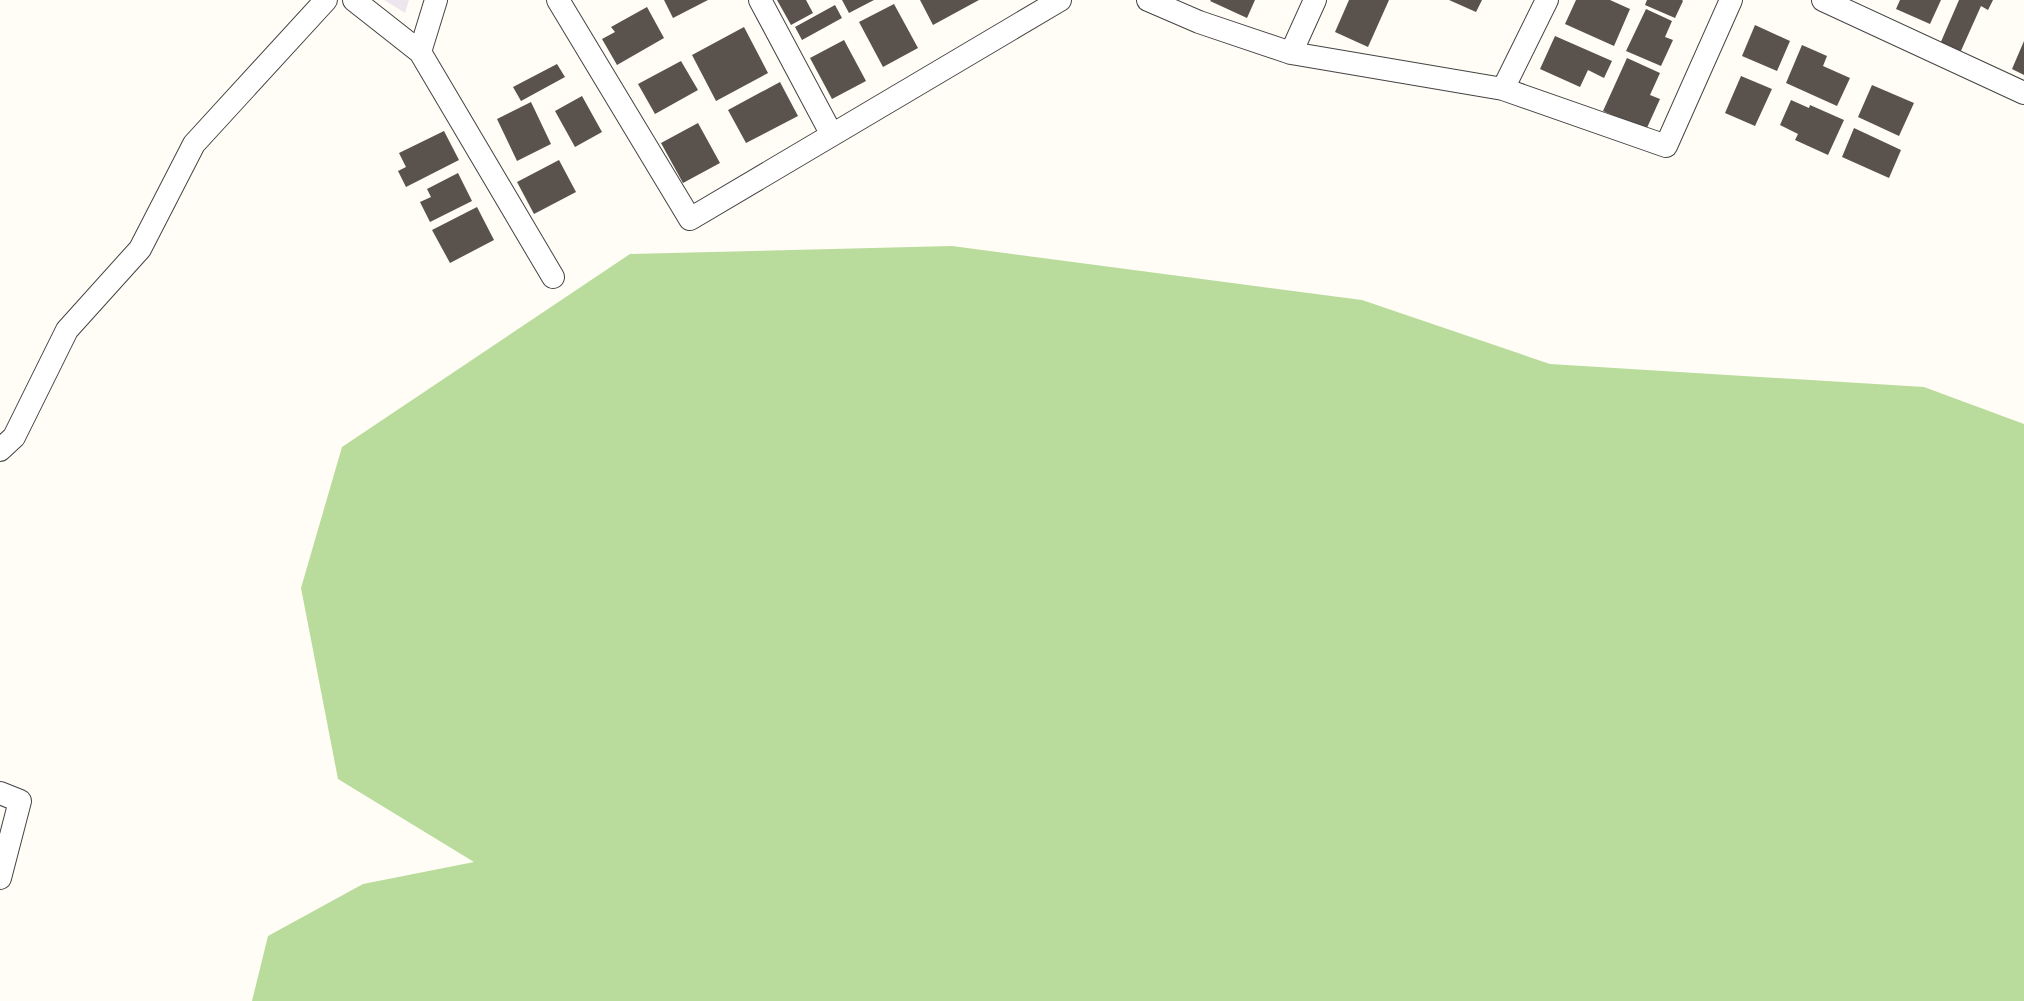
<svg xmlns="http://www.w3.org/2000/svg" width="2024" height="1001" viewBox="0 0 2024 1001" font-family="'Source Serif 4',serif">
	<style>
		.industrial { fill: #eee6ef }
		.forest { fill: #b9dc9c }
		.building { fill: #5a524d }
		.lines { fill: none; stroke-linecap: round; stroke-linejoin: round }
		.minor-casing { stroke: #444; stroke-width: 24 }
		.minor { stroke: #fff; stroke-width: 22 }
	</style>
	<rect width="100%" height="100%" fill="#fffdf5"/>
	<path class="industrial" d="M384,0H409L405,13Z"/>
	<path class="forest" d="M952,246L1362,300L1550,364L1924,387L2024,424V1001H252L268,936L363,884L474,862L338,779L301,588L342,447L630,254Z"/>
	<path class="building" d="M664,0H708L673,18Z
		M777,0H806L813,13L791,25Z
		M842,0H874L849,13Z
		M920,0H979L933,25Z
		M1211,0H1255L1247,18L1210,1Z
		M1349,0H1389L1368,47L1335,32Z
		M1449,0H1482L1476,12Z
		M1576,0H1610L1630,9L1614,46L1565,24Z
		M1647,0H1682L1683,1L1675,18L1645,5Z
		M1900,0H1941L1930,24L1896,9Z
		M1959,0H1993L1988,10L1981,6L1960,53L1940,44Z
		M894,4L918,48L883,67L859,22Z
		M835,5L842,18L802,40L795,27Z
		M647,7L664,38L617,65L602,39L615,32L611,27Z
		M1646,9L1672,21L1665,37L1673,40L1661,66L1626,51Z
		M1755,25L1790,41L1777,71L1742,56Z
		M744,27L768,73L716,101L692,55Z
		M1555,36L1612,61L1604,78L1588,70L1580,87L1540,69Z
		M844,40L866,81L832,99L810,58Z
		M2024,41V75L2012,69Z
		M1802,45L1827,56L1823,66L1850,78L1837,106L1786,83Z
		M1627,58L1660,73L1650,95L1660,99L1646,130L1603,111Z
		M681,61L698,90L655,114L638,84Z
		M557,64L565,77L521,101L513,87Z
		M1741,76L1772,89L1755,126L1725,113Z
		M780,82L798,116L746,143L728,110Z
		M1872,85L1914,103L1899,136L1858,117Z
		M582,96L602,132L575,147L555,111Z
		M1791,100L1809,108L1810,105L1844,120L1828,155L1795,140L1798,134L1780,125Z
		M531,102L551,144L517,161L497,119Z
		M698,123L720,163L683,183L661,143Z
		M1854,128L1901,150L1889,178L1842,157Z
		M444,131L459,160L406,187L398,171L406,167L399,153Z
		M559,160L576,192L534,214L517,182Z
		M458,173L472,201L430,222L420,202L431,197L427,189Z
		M477,207L494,240L450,263L432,230Z"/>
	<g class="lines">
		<g class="minor-casing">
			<path id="minor" d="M354,0L420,52L436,0
				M558,0L690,219L1060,0
				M760,0L832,135
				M1148,0L1199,22L1291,53L1503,89L1547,0
				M1823,0L2024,93
				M420,52L553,277
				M1291,53L1315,0
				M1503,89L1666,146L1731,0
				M0,450L14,437L67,330L140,249L194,144L326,0
				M0,793L20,801L0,878"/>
		</g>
		<use href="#minor" class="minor"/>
	</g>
</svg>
